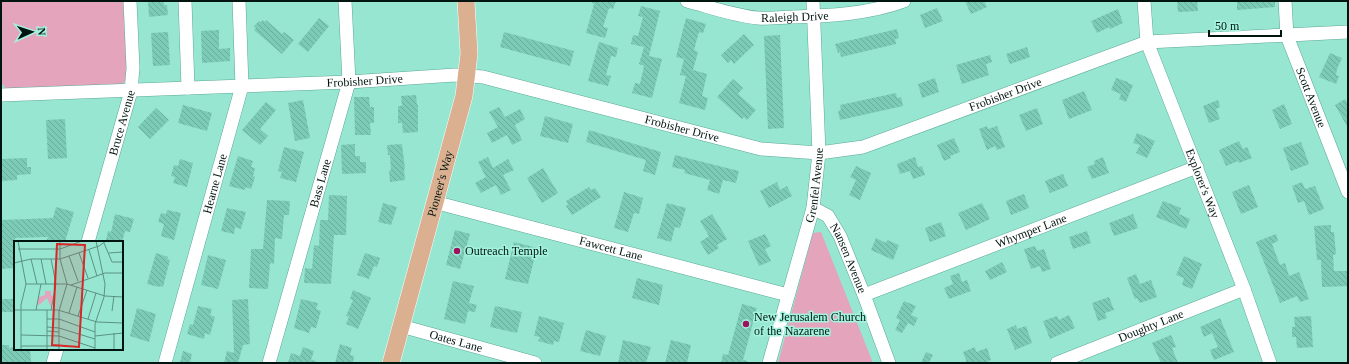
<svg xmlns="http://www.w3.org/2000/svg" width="1349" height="364" viewBox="0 0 1349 364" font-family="'Times New Roman',serif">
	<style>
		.park { fill: #e4a4bb }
		.building { fill: url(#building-back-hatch) }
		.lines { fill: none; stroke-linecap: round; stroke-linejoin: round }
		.minor-casing { stroke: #5ba996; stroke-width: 14 }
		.major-casing { stroke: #fff; stroke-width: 18 }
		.minor { stroke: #fff; stroke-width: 13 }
		.major { stroke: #dab091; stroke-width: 17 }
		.poi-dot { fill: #9e115c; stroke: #a4f3de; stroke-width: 1.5 }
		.labels { text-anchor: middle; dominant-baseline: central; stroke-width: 3; stroke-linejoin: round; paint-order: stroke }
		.street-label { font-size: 12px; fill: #001510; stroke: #a4f3de }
		.poi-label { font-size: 12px; fill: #001510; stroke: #a4f3de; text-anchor: start }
		.inset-road { fill: none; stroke: #5b9284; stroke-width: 1 }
		.view { fill: #d62828; fill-opacity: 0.15; stroke: #d62828; stroke-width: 2 }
		.inset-edge { fill: none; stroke: #001510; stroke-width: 2 }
	</style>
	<defs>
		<pattern id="building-back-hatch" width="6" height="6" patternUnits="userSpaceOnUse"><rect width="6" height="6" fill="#7ccbb7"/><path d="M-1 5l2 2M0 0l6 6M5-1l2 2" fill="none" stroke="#69ad9c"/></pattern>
	</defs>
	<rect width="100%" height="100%" fill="#97e6d1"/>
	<path class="park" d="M1,1H123L127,73L125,81L119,86L8,91L2,84Z
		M821,232L873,363H778L813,233Z"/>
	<path class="building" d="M148,1H164V5H167L168,15L149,17Z
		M592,1H616L613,9L609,8L603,27L608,28L605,38L586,33L594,4L592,3Z
		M965,1H984L987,7L971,14Z
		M1177,1H1197L1198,11L1178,12Z
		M1237,1H1275V7L1237,10Z
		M641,6L660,11L649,56L662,59L652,98L632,93L635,83L640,84L644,66L639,64L644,47L631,44L633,35L638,36L643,17L638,16Z
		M937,8L943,21L925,28L920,15Z
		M1118,9L1123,23L1110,29L1109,27L1097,33L1091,21Z
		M319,18L329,26L308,52L298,44Z
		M686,18L706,24L703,33L699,32L694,50L698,52L693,70L707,74L702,96L708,98L705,110L679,103L686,76L680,75L684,59L676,57Z
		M263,20L265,22L266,20L282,34L284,32L294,40L282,54L254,30L256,28L254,26L259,21L261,22Z
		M897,29L899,38L895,39L896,44L841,57L840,52L838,53L835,44Z
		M219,30V49L230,48V61L202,63L201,31Z
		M168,32L170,65L153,66L151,33Z
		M504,32L574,51L570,66L500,47Z
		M744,34L754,45L734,64L731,60L728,63L721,55Z
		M780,35L784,128L768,129L764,36Z
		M599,42L618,48L616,57L611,56L606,75L611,76L608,86L588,81Z
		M1027,47L1030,57L1010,64L1006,54Z
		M1330,53L1342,58L1337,69L1336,75L1339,76L1336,84L1319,77Z
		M990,55L992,62L986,64L989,75L962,84L956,65Z
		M935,78L939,92L922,98L918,84Z
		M1116,78L1128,82V83L1133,85L1126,102L1119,99L1121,94L1111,90Z
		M733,79L743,88L738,94L756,110L747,120L744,117L742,119L717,97Z
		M1084,91L1092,110L1069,119L1062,100Z
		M896,93L897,98L901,97L903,106L840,120L838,111L841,110L840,105Z
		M416,95L417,105H418V132L403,133L402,123H398V106H402L401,96Z
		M354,97H369L370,107H374V123H370L371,135H355Z
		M1345,99L1348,104V128L1335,105Z
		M303,100L310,138L295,141L288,103Z
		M1218,100L1220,107L1216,109L1220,119L1209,123L1203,106Z
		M266,102L276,110L260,129L268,136L260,145L242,130Z
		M1284,104L1292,124L1280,129L1272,110Z
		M183,105L212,113L207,131L178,123Z
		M499,107L505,117L520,109L525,119L515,125L522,140L512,145L507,135L492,143L487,133L498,127L489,112Z
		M156,108L169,120L150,139L138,127Z
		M1037,108L1043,124L1026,131L1019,115Z
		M545,116L573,124L568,143L540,136Z
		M65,119L67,158L48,159L46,120Z
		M987,126L988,129L997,126L1005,147L997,150L995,146L987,150L979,129Z
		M589,130L661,152L655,175L643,171L646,160L586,142Z
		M1137,133L1155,141L1147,158L1136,153L1140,145L1133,143Z
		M954,138L960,152L950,156L951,158L944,161L937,145Z
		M1239,141L1243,149L1247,147L1252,158L1239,163L1238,161L1226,166L1219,150Z
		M1301,142L1309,164L1291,171L1283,148Z
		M355,144V156H360V162H366V173L342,174L341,145Z
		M402,144L405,169H404L405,180L390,182L389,171L391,170L390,155H388L387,145Z
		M284,147L304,152L296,182L280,178L282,172L278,171Z
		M675,155L739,171L736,183L723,180L719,194L707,190L710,180L684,173L685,170L672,167Z
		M238,156L253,161L251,167L255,168L253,176L255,177L251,189L246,187L245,190L229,186Z
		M488,157L493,168L508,159L514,170L503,175L511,190L501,195L496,185L481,193L475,183L486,177L478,162Z
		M915,157L918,167L922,166L925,175L913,179L910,171L900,174L897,164Z
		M1103,157L1109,173L1092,179L1087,167L1095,164L1094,161Z
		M27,158V167H31V174L17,175V180L1,181V159Z
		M180,159L193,163L187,187L173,183L175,177L171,176L174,165L178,166Z
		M856,166L871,173L860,200L849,195L856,180L850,177Z
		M543,168L558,193L542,203L527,178Z
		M1063,174L1068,186L1050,193L1045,181Z
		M777,182L780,190L787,186L792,196L769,208L760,191Z
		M1302,182L1305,189L1315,186L1324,209L1309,215L1304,201L1298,203L1292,186Z
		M1249,185L1258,207L1241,214L1232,192Z
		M589,187L591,190L595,188L601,197L572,215L566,206L568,204L566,201Z
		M624,192L643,198L639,214L634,213L628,232L614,228Z
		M1024,194L1029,208L1011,215L1006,201Z
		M329,195L347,196L346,235H334L331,284L304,283L305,268L312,269L314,245L319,246L320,220H328Z
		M267,200L290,201L289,215H284L282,239L275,238L274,264L270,263L268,289L249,288L251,249H263Z
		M1163,201L1181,208L1179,214L1190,219L1186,229L1156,217Z
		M383,203L397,207L391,225L378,222Z
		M667,203L686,208L680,228L675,227L671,242L657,238Z
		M982,203L990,219L966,230L958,213Z
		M56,207L74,212L65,242H46L48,237L15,238V268L1,269V220L53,218Z
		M227,208L246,212L241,229L235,227L234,234L221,231Z
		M167,210L181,213L174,240L161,236L164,224L158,222L161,213L166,214Z
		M115,214L134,219L130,232L125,231L122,242H114L106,240L108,231L111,232Z
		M712,214L727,239L717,245L719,248L708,255L700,242L709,236L700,221Z
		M1133,214L1138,228L1114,236L1109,223Z
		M941,222L946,236L930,242L925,228Z
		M1331,225V232H1334L1336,254L1333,255L1334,271H1348V286L1322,287L1321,260H1317L1314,226Z
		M455,230L470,234L460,269L446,265Z
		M1087,231L1091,243L1073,249L1069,237Z
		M765,234L771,246L765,249L771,261L759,266L748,241Z
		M1276,234L1278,241L1272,244L1280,265L1285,263L1289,276L1299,272L1309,299L1300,302L1297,296L1280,303L1256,242Z
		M876,238L886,243L887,240L899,245L893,260L871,250Z
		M514,242L537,248L528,284L505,279Z
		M1035,246L1037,251L1044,249L1051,269L1042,272L1040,266L1031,269L1024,249Z
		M156,253L168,257L167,259L170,260L163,287L160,286L159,287L147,284Z
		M365,253L380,258L377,267L374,266L369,279L357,275Z
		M208,255L226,260L218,289L201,285Z
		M1184,256L1202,264L1192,289L1182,285L1184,278L1176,275Z
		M1002,262L1007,272L990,280L985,271Z
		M959,273L962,282L967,280L971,291L949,299L944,288L953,284L950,276Z
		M1136,274L1140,284L1151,280L1157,297L1140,303L1137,298L1135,299L1127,278Z
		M637,278L663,285L659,305L632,298Z
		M453,281L474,286L469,303L477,305L475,312L468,311L465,324L444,319Z
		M353,290L371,298L358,329L346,324L349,317L346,316L353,300L350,299Z
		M1109,297L1114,310L1105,313L1107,318L1098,321L1092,303Z
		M1,299H15V312H1Z
		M248,299L250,344L243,345L238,363H224L227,351L234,353L232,300Z
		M301,299L318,303L316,309L321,311L316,328L311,327L309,333L294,328Z
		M904,301L916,306L911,315L918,318L914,326L908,323L902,333L895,330L900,320L896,318Z
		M742,304L757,308L743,360L747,361V363H721L723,354L728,355Z
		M198,306L212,309L210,315L215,317L210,335L205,333L204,339L187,334L190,324L193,325Z
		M495,306L522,312L517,333L490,327Z
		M137,308L156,314L149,342L130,336Z
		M1069,315L1075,328L1050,339L1043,321L1057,316L1059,320Z
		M539,316L564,323L559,342L554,341L553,345L538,341L540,337L534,336Z
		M1311,316L1313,347L1297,348L1296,337H1292V327H1295L1294,317Z
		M1220,318L1234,352L1214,360L1210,350L1218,347L1212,333L1204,337L1200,327Z
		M1016,325L1017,329L1026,326L1032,343L1015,350L1007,329Z
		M586,330L606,336L600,356L580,351Z
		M1171,335L1176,347L1172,348L1178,363H1161L1152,343Z
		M623,340L651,347L646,363H618Z
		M671,340L691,345L687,363H665Z
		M340,344L352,348L350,355L354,356L353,363H335Z
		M1,345H9V348L15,347V349H30L31,362L1,363Z
		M303,347L314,351L311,360L316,361V363H288L291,353L300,356Z
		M975,347L976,352L987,348L991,360L984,363H967L963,352Z
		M183,351L192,354L190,363H180Z
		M926,352L933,355L929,363H921Z"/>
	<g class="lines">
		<g class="minor-casing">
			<g id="minor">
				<path d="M185,1L188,88"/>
				<path id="s1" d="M687,1C710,7 735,16 758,18C770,19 781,17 792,17C829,16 869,14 904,1"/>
				<path id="s2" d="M1144,1L1147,42L1244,289L1270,363"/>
				<path id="s3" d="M1285,1L1287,36L1348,192"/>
				<path id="s4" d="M1,95L349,82L455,75L483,77L761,149L819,153L863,147L1147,42L1348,32"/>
				<path id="s5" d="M434,202L788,295"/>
				<path id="s6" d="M813,208L828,216L840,236L864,295L889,363"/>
				<path id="s7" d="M88,242L131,91L133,68L130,1"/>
				<path id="s8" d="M864,295L1197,167"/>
				<path id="s9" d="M401,326L535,363"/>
				<path d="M53,363L57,349"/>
				<path id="s10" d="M165,363L242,86L239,1"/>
				<path id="s11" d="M269,363L349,82L345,1"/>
				<path id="s12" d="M769,363L813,208L819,153L813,1"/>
				<path id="s13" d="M1057,363L1244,289"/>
			</g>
		</g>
		<g class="major-casing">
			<g id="major">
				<path id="s14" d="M391,363L464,96L469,54L466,1"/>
			</g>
		</g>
		<use href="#minor" class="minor"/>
		<use href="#major" class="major"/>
	</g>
	<g class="poi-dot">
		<circle cx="457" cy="251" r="4"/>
		<circle cx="746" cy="324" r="4"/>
	</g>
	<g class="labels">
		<g class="street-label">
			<text stroke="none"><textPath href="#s1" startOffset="110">Raleigh Drive</textPath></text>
			<text stroke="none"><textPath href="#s4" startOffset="364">Frobisher Drive</textPath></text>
			<text stroke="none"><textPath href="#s4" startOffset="1024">Frobisher Drive</textPath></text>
			<text stroke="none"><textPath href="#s3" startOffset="101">Scott Avenue</textPath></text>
			<text stroke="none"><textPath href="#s7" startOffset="124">Bruce Avenue</textPath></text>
			<text stroke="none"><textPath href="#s4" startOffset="688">Frobisher Drive</textPath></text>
			<text stroke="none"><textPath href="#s11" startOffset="187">Bass Lane</textPath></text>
			<text stroke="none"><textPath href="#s14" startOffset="186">Pioneer's Way</textPath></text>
			<text stroke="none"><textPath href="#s2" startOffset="193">Explorer's Way</textPath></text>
			<text stroke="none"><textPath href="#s10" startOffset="186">Hearne Lane</textPath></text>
			<text stroke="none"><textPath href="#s12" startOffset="184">Grenfel Avenue</textPath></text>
			<text stroke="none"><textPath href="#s8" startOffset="179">Whymper Lane</textPath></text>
			<text stroke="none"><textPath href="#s5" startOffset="183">Fawcett Lane</textPath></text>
			<text stroke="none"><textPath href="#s6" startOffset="64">Nansen Avenue</textPath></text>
			<text stroke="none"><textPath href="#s13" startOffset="101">Doughty Lane</textPath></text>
			<text stroke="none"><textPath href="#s9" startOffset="57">Oates Lane</textPath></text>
		</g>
		<g class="poi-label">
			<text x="465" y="251">Outreach Temple</text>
			<text x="754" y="317">New Jerusalem Church<tspan x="754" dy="14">of the Nazarene</tspan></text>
		</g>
	</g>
	<g transform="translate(14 241)">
		<rect width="109" height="109" fill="#97e6d1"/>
		<path d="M31,50H37V54L40,55L37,66L33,57L25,64L23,63L25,56L31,54Z" fill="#e4a4bb"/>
		<path class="inset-road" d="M4,0L12,43L7,64V109M90,2L98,21H109M4,8H46L68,0M75,9L83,35M65,12L74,37M95,12L109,11M55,15L64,40M17,18L23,43M27,18L32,43M0,22L17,18H46L85,5L92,0M12,43H53L91,55L109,56M57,44L91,32H109M0,69H44L83,81L109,82M22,69L27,43M37,69L42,43L37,18M98,70L100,55M55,72L63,46M64,75L73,49M33,78H45L81,91M74,78L82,52M33,86L45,87L81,98M33,90L45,91M7,94L45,95L81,107M81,95L109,92M7,105H45M33,109V69M45,109V70L53,43L46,18V0M81,109V83L90,56L91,43L82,0M100,109V92"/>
		<path class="view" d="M43,3L71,4L65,106L38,104Z"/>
		<rect width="109" height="109" class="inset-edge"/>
	</g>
	<rect width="1349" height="364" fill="none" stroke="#001510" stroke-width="4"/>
	<g transform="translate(32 32) rotate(87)" stroke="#a4f3de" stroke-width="3" paint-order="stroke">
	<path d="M0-3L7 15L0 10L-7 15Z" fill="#001510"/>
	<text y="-6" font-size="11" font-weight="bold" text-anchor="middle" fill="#001510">N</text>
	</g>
	<path d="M1209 30v6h72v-6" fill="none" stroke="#001510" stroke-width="2"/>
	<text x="1215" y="30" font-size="12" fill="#001510" stroke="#a4f3de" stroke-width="3" paint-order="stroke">50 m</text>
</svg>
